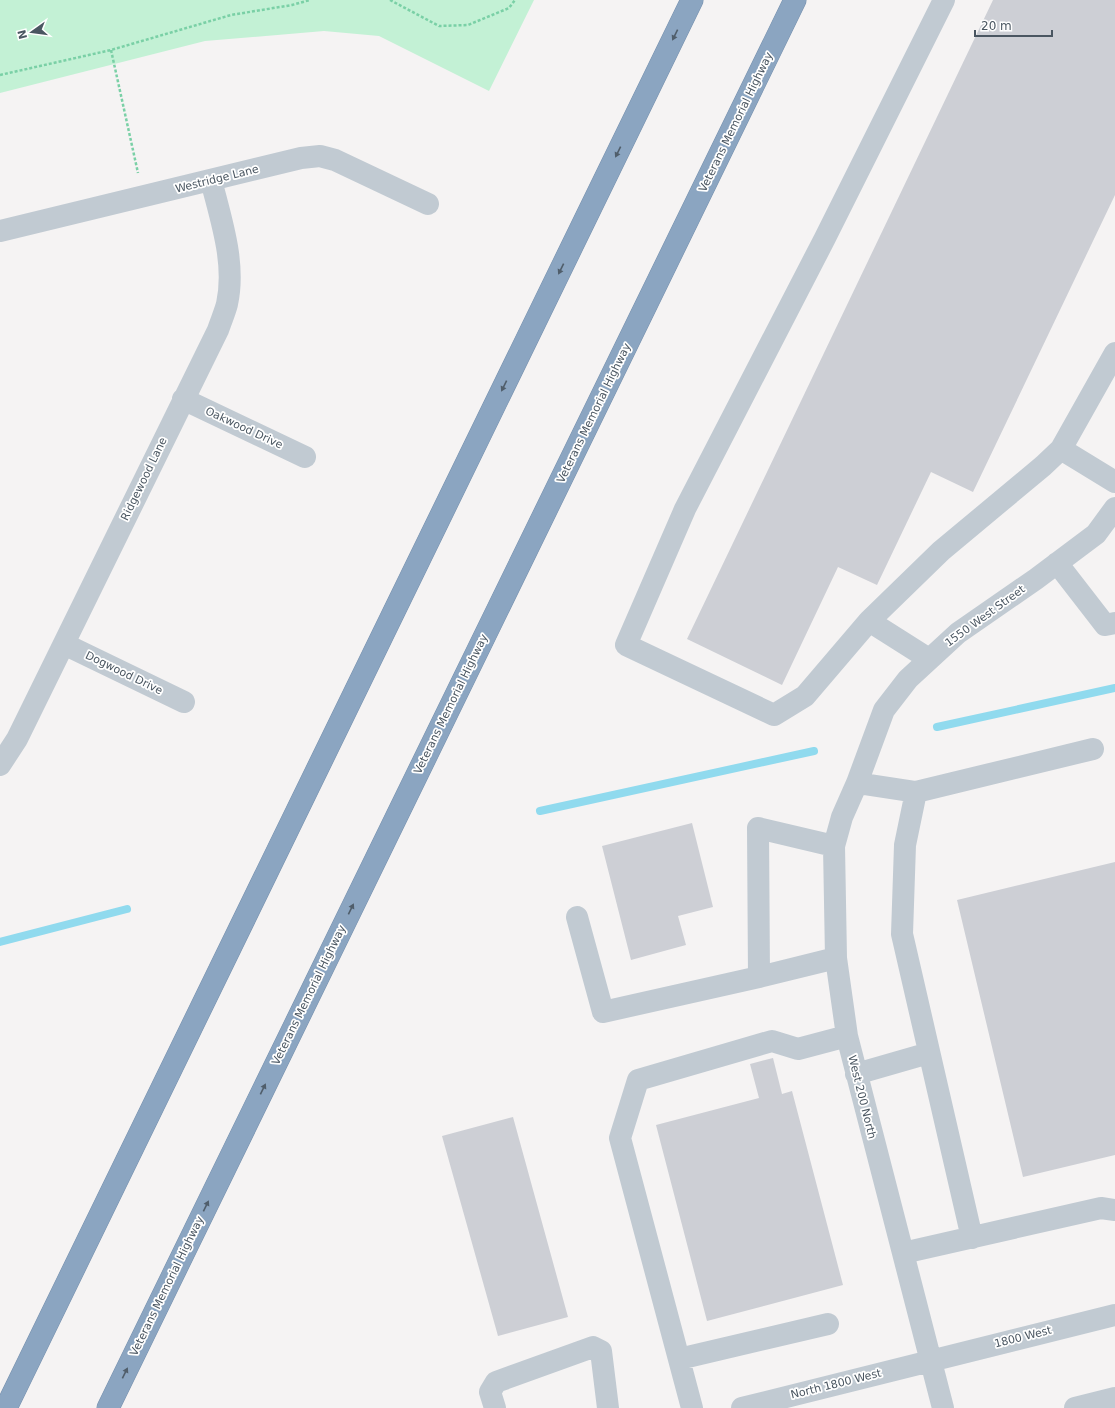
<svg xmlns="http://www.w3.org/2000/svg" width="1115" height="1408" viewBox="0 0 1115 1408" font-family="'DejaVu Sans',sans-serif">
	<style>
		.green { fill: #c3f1d5 }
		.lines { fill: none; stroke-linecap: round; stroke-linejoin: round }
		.stream { stroke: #90daee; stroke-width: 8 }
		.building { fill: #cdcfd5 }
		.highway-casing { stroke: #7690ad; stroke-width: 23 }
		.path { stroke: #7ad0a6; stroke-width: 2.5; stroke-dasharray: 3 2; stroke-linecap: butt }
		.minor { stroke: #c1cad2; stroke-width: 22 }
		.highway { stroke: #8ba5c1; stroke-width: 22 }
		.oneway { fill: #505e6b }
		.labels { text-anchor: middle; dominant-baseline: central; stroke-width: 3.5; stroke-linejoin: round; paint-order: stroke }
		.street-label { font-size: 11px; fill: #4a5661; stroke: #fff }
	</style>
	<rect width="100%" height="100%" fill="#f5f3f3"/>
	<path class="green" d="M0,0H534L489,91L379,36L324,31L205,41L0,93Z"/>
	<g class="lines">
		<path class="stream" d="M937,727L1115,688
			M540,811L814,751
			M0,942L127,909"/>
	</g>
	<path class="building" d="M993,0H1115V195L973,492L931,472L877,585L838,567L782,685L687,639Z
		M692,823L713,907L678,916L686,945L631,960L602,846Z
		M1115,862V1155L1023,1177L957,900Z
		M773,1058L782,1094L792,1091L843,1285L707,1321L656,1125L759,1098L750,1064Z
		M513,1117L568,1317L498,1336L442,1136Z"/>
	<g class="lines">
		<g class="highway-casing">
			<path id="highway" d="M6,1408L692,0
				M108,1408L795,0"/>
		</g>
		<path class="path" d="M390,0L439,26L468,25L509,8L515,0
			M111,50L138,173
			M0,75L111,50L231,15L292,5L310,0"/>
		<path class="minor" d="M0,231L301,158L320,156L335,160L428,204
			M183,399L305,457
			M1061,449L1115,353
			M1057,563L1105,625L1115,623
			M869,621L941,551L1043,466L1061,449L1115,482
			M64,644L184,702
			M929,659L869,621L805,696L774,715L626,645L685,509L825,238L944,0
			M0,765L17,739L218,330C221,321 225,312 227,304C236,263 221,220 211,180
			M857,783L916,792L905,845L902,934L972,1238
			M916,792L1093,749
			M577,917L603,1012L759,977L758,828L834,846
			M759,977L836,958
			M856,1074L929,1053
			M903,1253L1101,1208L1115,1210
			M679,1359L828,1324
			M495,1408L490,1392L496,1382L593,1347L601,1351L608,1408
			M692,1408L620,1138L638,1080L772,1041L798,1049L847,1036
			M742,1408L1115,1315
			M943,1408L847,1036L836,958L834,846L842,817L857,783L884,710L908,679L958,633L1036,579L1096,534L1115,508
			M1075,1408L1115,1398"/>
		<use href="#highway" class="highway"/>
	</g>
	<defs><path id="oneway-solid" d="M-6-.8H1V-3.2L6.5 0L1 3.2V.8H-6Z"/></defs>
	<g class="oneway">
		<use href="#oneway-solid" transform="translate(675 35) rotate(116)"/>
		<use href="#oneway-solid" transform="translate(618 152) rotate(116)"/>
		<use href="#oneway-solid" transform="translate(561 269) rotate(116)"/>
		<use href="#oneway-solid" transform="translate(504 386) rotate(116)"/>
		<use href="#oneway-solid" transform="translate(351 909) rotate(-64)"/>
		<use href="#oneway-solid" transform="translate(263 1089) rotate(-64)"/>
		<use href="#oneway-solid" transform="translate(206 1206) rotate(-64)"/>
		<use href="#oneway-solid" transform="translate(125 1373) rotate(-64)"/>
	</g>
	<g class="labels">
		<g class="street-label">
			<text transform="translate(736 122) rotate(-64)">Veterans Memorial Highway</text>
			<text transform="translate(217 179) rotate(-14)">Westridge Lane</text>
			<text transform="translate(594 413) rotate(-64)">Veterans Memorial Highway</text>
			<text transform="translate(244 428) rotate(25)">Oakwood Drive</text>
			<text transform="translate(144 479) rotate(-64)">Ridgewood Lane</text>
			<text transform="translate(985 616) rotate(-36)">1550 West Street</text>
			<text transform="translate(124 673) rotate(26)">Dogwood Drive</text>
			<text transform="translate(451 704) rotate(-64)">Veterans Memorial Highway</text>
			<text transform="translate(309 995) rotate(-64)">Veterans Memorial Highway</text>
			<text transform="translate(862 1097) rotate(76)">West 200 North</text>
			<text transform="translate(167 1286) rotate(-64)">Veterans Memorial Highway</text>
			<text transform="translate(1023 1337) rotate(-14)">1800 West</text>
			<text transform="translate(836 1384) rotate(-14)">North 1800 West</text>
		</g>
	</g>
	<g transform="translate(32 32) rotate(256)" stroke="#ffffff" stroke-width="3" paint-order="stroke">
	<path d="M0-3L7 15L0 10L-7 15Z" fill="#4a5661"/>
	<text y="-6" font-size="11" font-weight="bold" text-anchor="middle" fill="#4a5661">N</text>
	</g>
	<path d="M975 30v6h77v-6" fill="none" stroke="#4a5661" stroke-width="2"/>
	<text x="981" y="30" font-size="12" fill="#4a5661" stroke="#ffffff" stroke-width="3" paint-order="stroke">20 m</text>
</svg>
